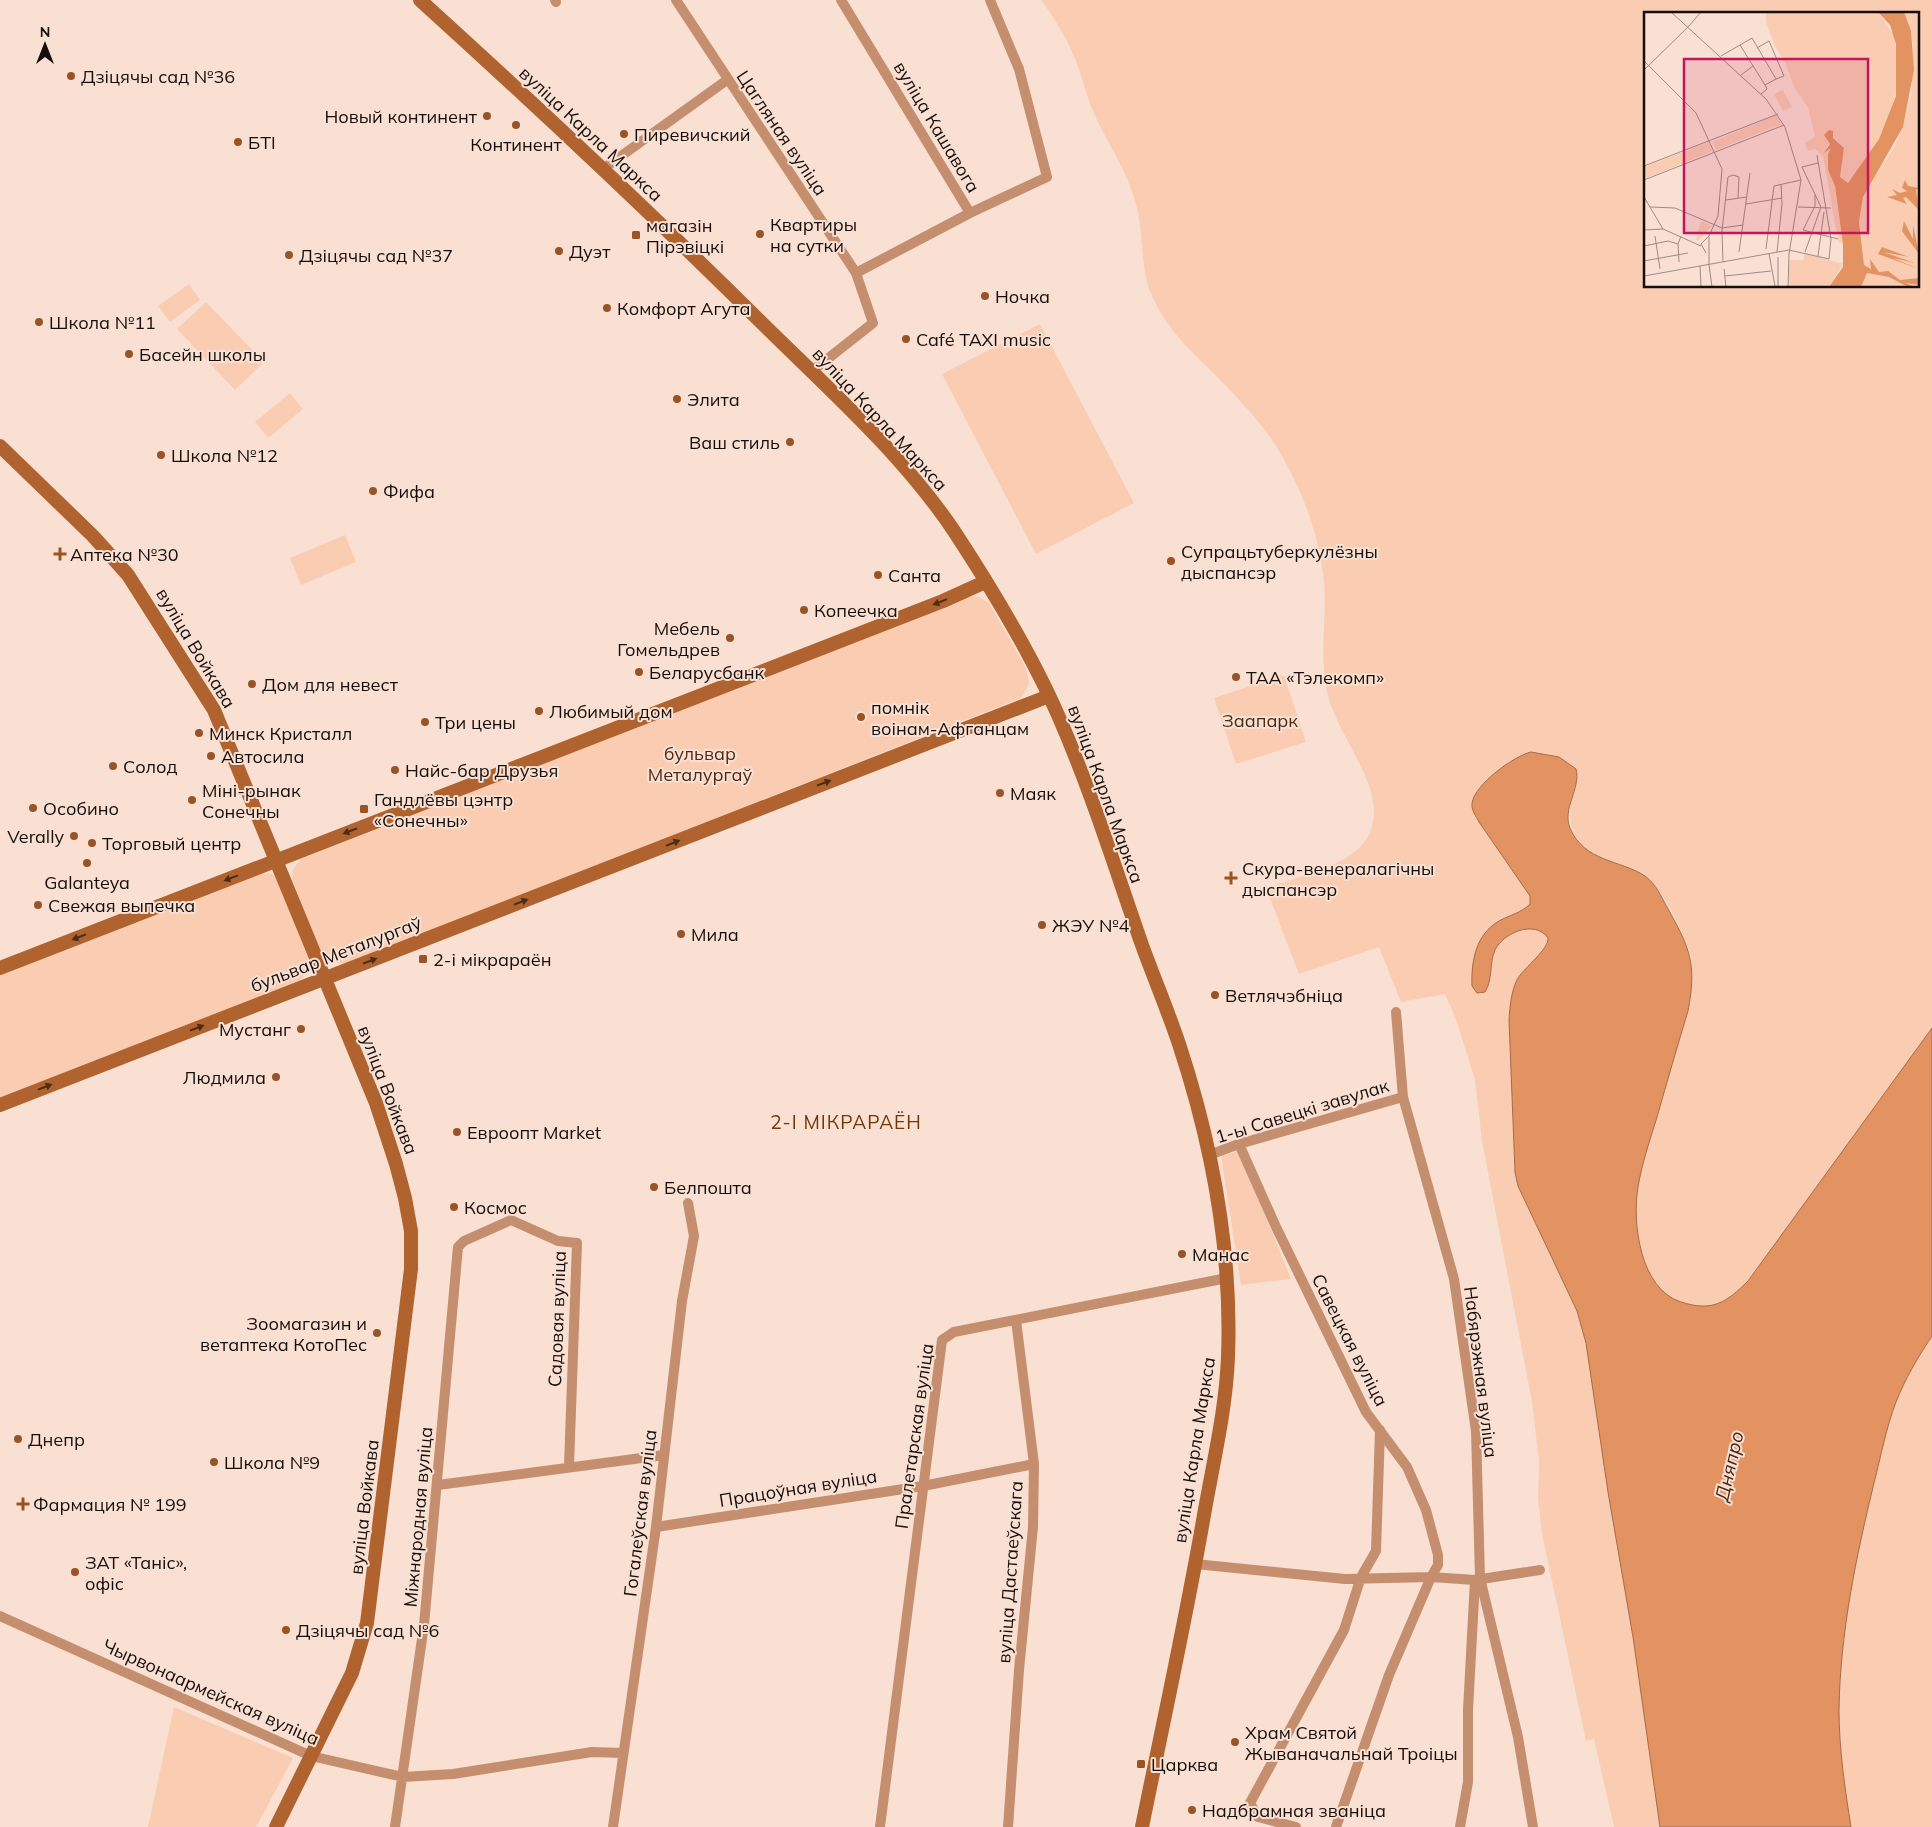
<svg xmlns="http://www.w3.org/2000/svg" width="1932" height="1827" viewBox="0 0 1932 1827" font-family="Mulish,sans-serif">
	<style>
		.green { fill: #facdb3; fill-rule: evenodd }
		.water { fill: #e39362; stroke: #a66b48 }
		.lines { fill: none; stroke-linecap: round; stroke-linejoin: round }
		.minor { stroke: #c58f6f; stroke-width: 10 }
		.secondary { stroke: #b0632e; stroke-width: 14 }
		.oneway { fill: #4c2c17 }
		.poi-dot { fill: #985426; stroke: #f9e0d2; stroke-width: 2 }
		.labels { text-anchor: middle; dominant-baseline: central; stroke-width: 4; stroke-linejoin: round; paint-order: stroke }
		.poi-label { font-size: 18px; fill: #160e0a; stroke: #f9e0d2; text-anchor: start }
		.street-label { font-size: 18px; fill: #160e0a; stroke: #f9e0d2 }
		.park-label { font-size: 18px; fill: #4b2b16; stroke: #f9e0d2 }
		.neighbourhood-label { font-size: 19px; letter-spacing: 1px; fill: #733707; stroke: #f9e0d2 }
		.water-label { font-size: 19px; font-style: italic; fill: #472712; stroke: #f9e0d2 }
		.inset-road { fill: none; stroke: #9e8c82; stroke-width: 1 }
		.view { fill: #c2185b; fill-opacity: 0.15; stroke: #c2185b; stroke-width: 2.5 }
		.inset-edge { fill: none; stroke: #160e0a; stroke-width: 2.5 }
	</style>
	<rect width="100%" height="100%" fill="#f9e0d2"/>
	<path class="green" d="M1041,0H1932V1028L1748,1281C1726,1303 1712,1312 1681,1302C1648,1292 1637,1247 1636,1216C1635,1182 1647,1148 1654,1116C1667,1062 1679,1009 1691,956C1683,934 1665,890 1645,876C1634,869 1621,867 1609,863C1571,848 1563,822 1576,786L1510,761L1476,794L1530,896V904C1522,912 1513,914 1503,919C1467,937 1478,960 1485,992C1493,980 1489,963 1495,950C1503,933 1536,919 1548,938C1549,950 1525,966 1518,978C1511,992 1510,1006 1509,1020L1515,1172L1518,1186L1577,1311L1586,1343L1608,1492L1633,1637L1660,1827H1614L1594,1739L1586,1741L1542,1534L1538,1499L1539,1461L1532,1402L1482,1141L1475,1080L1456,1019L1445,994L1401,1002L1379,947L1299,974L1266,888C1327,867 1401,857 1364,773C1352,746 1334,721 1327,692C1319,656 1327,618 1324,582C1320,542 1307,503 1288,467C1274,438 1250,411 1228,388C1197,355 1168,335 1150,291C1141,269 1143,233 1137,208C1128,172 1112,151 1096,118C1087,99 1083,78 1075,59C1067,38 1054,18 1041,0ZM1646,14H1918V286H1646Z
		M189,284L200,300L170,322L158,306Z
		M206,302L264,362L235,390L177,329Z
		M1040,324L1134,503L1036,554L942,374Z
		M290,393L303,409L268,438L255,422Z
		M345,535L356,562L301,585L290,558Z
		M969,596L979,597L989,603L1026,668L1029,684L1021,698L345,964L333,962L321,953L292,879L293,869L301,859Z
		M1284,675L1306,742L1236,764L1214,698Z
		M269,873L275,876L310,960L308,971L300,981L0,1099V974L258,874Z
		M1239,1151L1291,1279L1241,1285L1221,1156Z
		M1932,1336V1827H1851C1845,1789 1839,1749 1839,1710C1840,1634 1856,1557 1874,1483C1881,1456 1886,1428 1896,1402C1905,1379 1918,1357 1932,1336Z
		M174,1707L293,1758L256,1827H148Z"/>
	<path class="water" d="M1531,752L1559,757L1576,769C1581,789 1562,808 1570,828C1584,862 1621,860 1645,876C1656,884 1661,896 1667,907C1690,948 1697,964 1688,1011C1677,1047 1667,1082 1657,1117C1650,1140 1642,1163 1638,1187C1632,1223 1640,1289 1681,1302C1712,1312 1726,1303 1748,1281L1932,1028V1336C1918,1357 1905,1379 1896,1402C1886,1428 1881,1456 1874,1483C1856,1557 1840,1634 1839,1710C1839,1749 1845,1789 1851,1827H1660L1633,1637L1608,1492L1586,1343L1577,1311L1518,1186L1515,1172L1509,1020C1510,1006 1511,991 1518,978C1525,967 1549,949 1548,938C1535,919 1503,933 1495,950C1489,963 1493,980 1485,992L1477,993L1472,986C1471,961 1476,934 1499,921C1510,915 1521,913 1530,904V896L1479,822C1476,816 1471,810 1472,803C1475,784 1514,756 1531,752Z"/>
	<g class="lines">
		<path class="minor" d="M555,0L556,2
			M676,0L856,273L873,323L811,372
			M841,0L970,213L856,273
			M603,169L727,80
			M970,213L1047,177L1019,69L990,0
			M1396,1012L1403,1097L1454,1279L1476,1431L1480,1578L1518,1737L1533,1827
			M1239,1144L1276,1227L1366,1412L1407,1467L1426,1510L1438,1555V1565L1431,1577L1389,1675L1336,1827
			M1209,1155L1239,1144L1403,1097
			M438,1485L664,1455
			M656,1527L923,1486L1034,1464
			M1195,1564L1345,1579L1431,1577L1475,1580L1540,1570
			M0,1616L311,1756L403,1777L453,1774L592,1752L623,1753
			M395,1827L424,1625L458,1247L464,1241L511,1220L558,1241L577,1243L569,1466
			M613,1827L656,1527L682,1301L694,1236L688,1203
			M880,1827L942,1340L954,1332L1227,1278
			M1008,1827L1019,1670L1033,1527L1034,1464L1016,1320
			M1296,1827L1258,1817L1250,1803L1344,1630L1361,1577L1376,1551L1380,1430
			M1460,1827L1468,1782V1710L1475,1580"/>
		<path class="secondary" d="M420,0C538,107 654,216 767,328C832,392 903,455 954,531C992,589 1030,651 1058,715C1091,790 1115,868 1142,945C1154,978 1168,1011 1179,1044C1212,1144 1232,1252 1228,1357C1226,1410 1213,1463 1204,1515C1186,1619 1163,1723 1142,1827
			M0,446L93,536L128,575L214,710L376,1103L396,1164L405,1198L411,1231V1269L367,1623L352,1673L276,1827
			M0,968L943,601L985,582
			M0,1105L1049,696"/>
	</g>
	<defs><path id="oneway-solid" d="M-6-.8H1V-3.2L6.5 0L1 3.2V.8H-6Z" transform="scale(1.25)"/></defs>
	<g class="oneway">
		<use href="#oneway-solid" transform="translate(940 602) rotate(158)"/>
		<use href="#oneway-solid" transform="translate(824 783) rotate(-21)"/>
		<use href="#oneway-solid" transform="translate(350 831) rotate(159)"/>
		<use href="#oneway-solid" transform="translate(673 843) rotate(-22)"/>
		<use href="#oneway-solid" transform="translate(231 878) rotate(159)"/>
		<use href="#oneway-solid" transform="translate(521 902) rotate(-21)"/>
		<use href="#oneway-solid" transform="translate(79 937) rotate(159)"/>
		<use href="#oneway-solid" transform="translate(370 961) rotate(-21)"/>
		<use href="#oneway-solid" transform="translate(197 1028) rotate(-21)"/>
		<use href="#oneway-solid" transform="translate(45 1087) rotate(-21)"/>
	</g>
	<g class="poi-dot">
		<circle cx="71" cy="76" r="5"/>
		<circle cx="487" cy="116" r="5"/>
		<circle cx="516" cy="125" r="5"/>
		<circle cx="624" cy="134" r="5"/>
		<circle cx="238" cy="142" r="5"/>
		<circle cx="760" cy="234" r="5"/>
		<rect x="631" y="230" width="10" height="10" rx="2.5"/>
		<circle cx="559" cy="251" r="5"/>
		<circle cx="289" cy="255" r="5"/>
		<circle cx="985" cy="296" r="5"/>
		<circle cx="607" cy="308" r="5"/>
		<circle cx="39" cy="322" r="5"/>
		<circle cx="906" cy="339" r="5"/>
		<circle cx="129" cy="354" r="5"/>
		<circle cx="677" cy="399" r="5"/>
		<circle cx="790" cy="442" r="5"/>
		<circle cx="161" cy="455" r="5"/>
		<circle cx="373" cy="491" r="5"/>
		<path d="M57.5 546.5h5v5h5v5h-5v5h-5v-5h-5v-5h5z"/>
		<circle cx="1171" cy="561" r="5"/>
		<circle cx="878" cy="575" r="5"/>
		<circle cx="804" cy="610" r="5"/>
		<circle cx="730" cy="638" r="5"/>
		<circle cx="639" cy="672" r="5"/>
		<circle cx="1236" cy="677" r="5"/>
		<circle cx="252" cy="684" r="5"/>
		<circle cx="539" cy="711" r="5"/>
		<circle cx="861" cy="717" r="5"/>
		<circle cx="425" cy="722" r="5"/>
		<circle cx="199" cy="733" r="5"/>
		<circle cx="211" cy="756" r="5"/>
		<circle cx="113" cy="766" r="5"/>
		<circle cx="395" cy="770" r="5"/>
		<circle cx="1000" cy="793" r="5"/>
		<circle cx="192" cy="800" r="5"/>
		<circle cx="33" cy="808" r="5"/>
		<rect x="359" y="804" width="10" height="10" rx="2.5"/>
		<circle cx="74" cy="836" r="5"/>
		<circle cx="92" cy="843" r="5"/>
		<circle cx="87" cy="863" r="5"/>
		<path d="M1228.5 870.5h5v5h5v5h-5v5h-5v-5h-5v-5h5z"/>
		<circle cx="38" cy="905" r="5"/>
		<circle cx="1042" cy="925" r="5"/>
		<circle cx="681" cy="934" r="5"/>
		<rect x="418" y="954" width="10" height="10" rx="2.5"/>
		<circle cx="1215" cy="995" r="5"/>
		<circle cx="301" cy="1029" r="5"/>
		<circle cx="276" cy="1077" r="5"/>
		<circle cx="457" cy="1132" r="5"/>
		<circle cx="654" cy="1187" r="5"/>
		<circle cx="454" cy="1207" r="5"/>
		<circle cx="1182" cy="1254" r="5"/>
		<circle cx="377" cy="1333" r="5"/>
		<circle cx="18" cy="1439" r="5"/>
		<circle cx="214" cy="1462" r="5"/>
		<path d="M20.5 1496.5h5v5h5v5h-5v5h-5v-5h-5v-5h5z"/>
		<circle cx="75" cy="1572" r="5"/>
		<circle cx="286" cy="1630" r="5"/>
		<circle cx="1235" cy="1742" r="5"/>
		<rect x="1136" y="1759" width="10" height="10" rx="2.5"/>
		<circle cx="1192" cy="1810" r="5"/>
	</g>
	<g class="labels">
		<g class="poi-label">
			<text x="81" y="76">Дзіцячы сад №36</text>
			<text x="477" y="116" text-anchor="end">Новый континент</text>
			<text x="634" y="134">Пиревичский</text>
			<text x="248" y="142">БТІ</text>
			<text x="516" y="144" text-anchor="middle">Континент</text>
			<text x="770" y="224">Квартиры<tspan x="770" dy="21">на сутки</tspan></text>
			<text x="646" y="225">магазін<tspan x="646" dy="21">Пірэвіцкі</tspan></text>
			<text x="569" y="251">Дуэт</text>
			<text x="299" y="255">Дзіцячы сад №37</text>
			<text x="995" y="296">Ночка</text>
			<text x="617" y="308">Комфорт Агута</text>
			<text x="49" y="322">Школа №11</text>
			<text x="916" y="339">Café TAXI music</text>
			<text x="139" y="354">Басейн школы</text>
			<text x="687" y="399">Элита</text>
			<text x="780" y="442" text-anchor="end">Ваш стиль</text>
			<text x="171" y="455">Школа №12</text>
			<text x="383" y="491">Фифа</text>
			<text x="1181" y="551">Супрацьтуберкулёзны<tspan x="1181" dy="21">дыспансэр</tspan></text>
			<text x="70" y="554">Аптека №30</text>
			<text x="888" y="575">Санта</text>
			<text x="814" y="610">Копеечка</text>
			<text x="720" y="628" text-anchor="end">Мебель<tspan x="720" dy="21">Гомельдрев</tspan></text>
			<text x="649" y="672">Беларусбанк</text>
			<text x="1246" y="677">ТАА «Тэлекомп»</text>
			<text x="262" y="684">Дом для невест</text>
			<text x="871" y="707">помнік<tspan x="871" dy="21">воінам-Афганцам</tspan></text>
			<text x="549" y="711">Любимый дом</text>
			<text x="435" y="722">Три цены</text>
			<text x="209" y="733">Минск Кристалл</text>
			<text x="221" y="756">Автосила</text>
			<text x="123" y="766">Солод</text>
			<text x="405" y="770">Найс-бар Друзья</text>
			<text x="202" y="790">Міні-рынак<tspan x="202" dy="21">Сонечны</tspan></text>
			<text x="1010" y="793">Маяк</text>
			<text x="374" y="799">Гандлёвы цэнтр<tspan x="374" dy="21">«Сонечны»</tspan></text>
			<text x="43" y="808">Особино</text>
			<text x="64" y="836" text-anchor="end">Verally</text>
			<text x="102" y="843">Торговый центр</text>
			<text x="1242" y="868">Скура-венералагічны<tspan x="1242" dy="21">дыспансэр</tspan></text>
			<text x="87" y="882" text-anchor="middle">Galanteya</text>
			<text x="48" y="905">Свежая выпечка</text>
			<text x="1052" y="925">ЖЭУ №4</text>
			<text x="691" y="934">Мила</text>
			<text x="433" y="959">2-і мікрараён</text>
			<text x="1225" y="995">Ветлячэбніца</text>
			<text x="291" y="1029" text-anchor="end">Мустанг</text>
			<text x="266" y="1077" text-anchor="end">Людмила</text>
			<text x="467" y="1132">Евроопт Market</text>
			<text x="664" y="1187">Белпошта</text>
			<text x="464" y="1207">Космос</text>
			<text x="1192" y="1254">Манас</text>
			<text x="367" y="1323" text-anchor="end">Зоомагазин и<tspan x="367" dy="21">ветаптека КотоПес</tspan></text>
			<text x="28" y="1439">Днепр</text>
			<text x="224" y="1462">Школа №9</text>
			<text x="33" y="1504">Фармация № 199</text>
			<text x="85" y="1562">ЗАТ «Таніс»,<tspan x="85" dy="21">офіс</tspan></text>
			<text x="296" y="1630">Дзіцячы сад №6</text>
			<text x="1245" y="1732">Храм Святой<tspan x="1245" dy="21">Жываначальнай Троіцы</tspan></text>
			<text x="1151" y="1764">Царква</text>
			<text x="1202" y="1810">Надбрамная званіца</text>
		</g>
		<g class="street-label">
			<text transform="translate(937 127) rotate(59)">вуліца Кашавога</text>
			<text transform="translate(782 133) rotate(56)">Цагляная вуліца</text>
			<text transform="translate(591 134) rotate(43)">вуліца Карла Маркса</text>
			<text transform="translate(880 419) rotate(47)">вуліца Карла Маркса</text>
			<text transform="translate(196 648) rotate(59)">вуліца Войкава</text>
			<text transform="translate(1106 794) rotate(70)">вуліца Карла Маркса</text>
			<text transform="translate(336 954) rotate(-21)">бульвар Металургаў</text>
			<text transform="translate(388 1090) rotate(69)">вуліца Войкава</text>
			<text transform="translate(1302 1111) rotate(-17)">1-ы Савецкі завулак</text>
			<text transform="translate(557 1319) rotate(-88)">Садовая вуліца</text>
			<text transform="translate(1350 1340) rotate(63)">Савецкая вуліца</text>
			<text transform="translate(1481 1372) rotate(83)">Набярэжная вуліца</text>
			<text transform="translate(914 1436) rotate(-82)">Пралетарская вуліца</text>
			<text transform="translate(1194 1450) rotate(-81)">вуліца Карла Маркса</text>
			<text transform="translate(798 1488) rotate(-9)">Працоўная вуліца</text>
			<text transform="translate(364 1507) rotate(-83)">вуліца Войкава</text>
			<text transform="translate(640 1513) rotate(-83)">Гогалеўская вуліца</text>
			<text transform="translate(418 1517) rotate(-85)">Міжнародная вуліца</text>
			<text transform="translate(1010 1572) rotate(-86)">вуліца Дастаеўскага</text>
			<text transform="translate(211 1692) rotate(24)">Чырвонаармейская вуліца</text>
		</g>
		<g class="park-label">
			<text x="1260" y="720">Заапарк</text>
			<text x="700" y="753">бульвар<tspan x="700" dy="21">Металургаў</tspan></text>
		</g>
		<g class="neighbourhood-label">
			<text x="846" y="1122">2-І МІКРАРАЁН</text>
		</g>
		<g class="water-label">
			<text transform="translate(1729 1466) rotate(-77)">Дняпро</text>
		</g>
	</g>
	<g transform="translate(1644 12)">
		<rect width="275" height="275" fill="#f9e0d2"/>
		<path d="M122,0H234L251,25L254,67L248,99L231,134L204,171L196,165L200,136L189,125L190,121L181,125L186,132L183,134L182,141L183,136H187L184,142V158L191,174L199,232L195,230L191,212L179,144L171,137L164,139L161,131L171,125L164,95L151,77L141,50L131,34L122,10ZM260,0H275V275H217L220,253L215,210L220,180L249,137L259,115L267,83L269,33ZM139,78L148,95L139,99L130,82ZM132,103L138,112L72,138L68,130ZM65,130L69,139L0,167V155ZM57,209L68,214L54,229L52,228ZM161,241L199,252L185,275H145V248H159Z" fill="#facdb3"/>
		<path d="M234,0H260L267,19L270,58L259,115L219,185L215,210L220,253L227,257L226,247L235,260L244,259L256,268L275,266V273L262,271L271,275H264L245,265L223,261L217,275H185L199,255V232L191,174L184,158V142L187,136L180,141L186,132L180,123L185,118L189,119V126L200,136L196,165L204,171L235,127L252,84V32L246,13ZM261,168L264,174L275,176L272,178L275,198L262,185L259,186L263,192L243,185L253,183L248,177L256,181L263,179L258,176ZM260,209L269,227V213L275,242L258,219ZM238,235L265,245L239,240L271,251L249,246L275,257L234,242Z" fill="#e39362"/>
		<path class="inset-road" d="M27,0L122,87L141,115L157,168L145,242L144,275M44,15L57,0M96,33L108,26L132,67L121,73M113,36L125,29L140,64L132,67M77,44L96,33L121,73L123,77L117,82M0,49L52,101L78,157L74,204L65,224L57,232L62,241M0,58L44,15M97,63L109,54M0,154L134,102M158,155L177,195L161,240M158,155L174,151M0,168L140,113M171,183V194L159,218L194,227M0,185L19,217M82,188L103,185M102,192L138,186M6,195L31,196L78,216L99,213M154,195L187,196M0,218L19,217L57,234M11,224L16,257M0,234L24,229L34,232M122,237L130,174L157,168M145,238L185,247L187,227L173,143M95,240L106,161M133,240L138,192L137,172M125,242L131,274M174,244L180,200M134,245V275M0,249L44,241M35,250L34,232L37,224M79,250L78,219L84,165L89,163L95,165L94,186M65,253L68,275M65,253V225M56,254L57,275M80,257L82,275M0,264L145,238M81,264L127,259"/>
		<path class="view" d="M40,47H224V221H40Z"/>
		<rect width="275" height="275" class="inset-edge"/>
	</g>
	<g transform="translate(45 45)" stroke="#f9e0d2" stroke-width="4" paint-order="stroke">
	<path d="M0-4L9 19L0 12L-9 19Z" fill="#160e0a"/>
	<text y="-8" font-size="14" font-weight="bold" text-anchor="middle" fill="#160e0a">N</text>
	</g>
</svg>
